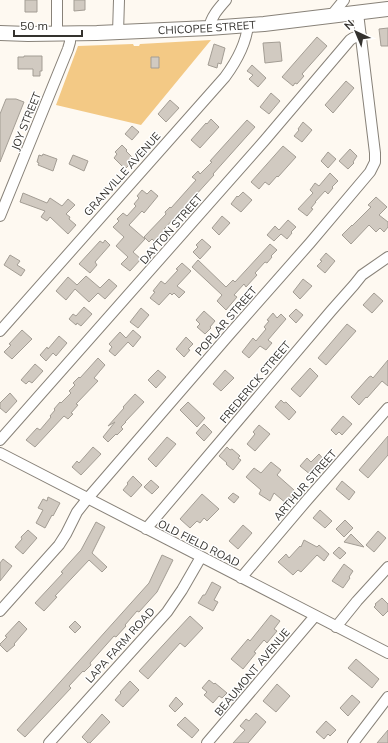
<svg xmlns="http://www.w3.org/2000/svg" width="388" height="743" viewBox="0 0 388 743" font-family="Mulish,sans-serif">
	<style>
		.green { fill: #f3c985 }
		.building { fill: #d1cac1; stroke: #a39d94 }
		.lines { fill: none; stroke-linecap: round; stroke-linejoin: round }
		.street-casing { stroke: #888279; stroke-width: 12 }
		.secondary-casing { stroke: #888279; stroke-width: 16 }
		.street { stroke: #fff; stroke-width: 10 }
		.secondary { stroke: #fff; stroke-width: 14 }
		.labels { text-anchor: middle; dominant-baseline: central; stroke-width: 3; stroke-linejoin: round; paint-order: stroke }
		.street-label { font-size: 11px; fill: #34322e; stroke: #fff }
	</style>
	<rect width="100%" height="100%" fill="#fef9f1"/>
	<path class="green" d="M211,40L141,125L56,105L78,46L133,44L134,46H139L140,44Z"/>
	<path class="building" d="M25,0H37V12H25Z
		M74,0H85V10L74,11Z
		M388,28V46H381L379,29Z
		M317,37L327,46L302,74L304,76L297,84L295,83L293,86L282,77Z
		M280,42L282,61L265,63L263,43Z
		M214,44L225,48L221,64L218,63L217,68L208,65Z
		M24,56H42V71H40V76H33V69H18V57H24Z
		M151,57H159V68H151Z
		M252,65L266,78L258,87L249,79L253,75L247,71Z
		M346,81L354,88L333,113L325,105Z
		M271,93L280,101L269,114L260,107Z
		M6,99H16L24,102L0,162V114Z
		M170,100L179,108L166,122L158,114Z
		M211,119L219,127L200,148L191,140L206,123L207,124Z
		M247,120L255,127L213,174L214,175L184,208L185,210L180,216L178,214L164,229L166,230L155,242L152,239L149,242L144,237L166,214L165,212L170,207L171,208L196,180L192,177L198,171L200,174L212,162L210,161Z
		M303,122L312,130L302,142L294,136L299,130L298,129Z
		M132,126L139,132L132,140L125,134Z
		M122,145L127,150L126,151L132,157L131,158L133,161L125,169L114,158L117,154L115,152Z
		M283,146L296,157L278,177L277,176L269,185L265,182L259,189L251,182Z
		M350,149L357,156L353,162L354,163L348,169L339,161Z
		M328,152L336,159L328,168L321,161Z
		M43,154L57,159L53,171L38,165L39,163L37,162L39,155L42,156Z
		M73,155L88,161L84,171L69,164Z
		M330,173L338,181L332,187L333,188L328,194L325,191L315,202H316L311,208L313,209L307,216L298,209L313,193L310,190L315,183L319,186Z
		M142,190L147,194L151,190L158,196L144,213L142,211L129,225L145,239L133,252L141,259L130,271L121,264L128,257L116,246L124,237L113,227L119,221L117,219L123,213L127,216L136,206L134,204L139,198L137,196Z
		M243,192L252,200L241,212L231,204L237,196L238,197Z
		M23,193L47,203L50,198L62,206L68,199L75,205L66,214L70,217L69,219L76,225L68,234L50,217L47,221L41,217L45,211L20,202Z
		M376,197L387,207L379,215L388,222V227L384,232L380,228L376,232L369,225L351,244L342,235L352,225V226L371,207L368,205Z
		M222,216L230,223L219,235L212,228Z
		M288,220L296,227L291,232L292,233L287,239L281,234L274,241L267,235L275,226L279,230Z
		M202,239L211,247L200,259L193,252L198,247L196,245Z
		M105,240L110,245L95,262L97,265L90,273L79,264L100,241L103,243Z
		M270,244L277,250L271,256L272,257L267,263L265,262L255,273L257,275L246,287L244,284L234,295L237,297L226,310L217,301L222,295L192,267L198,260L226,287L233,280L235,282Z
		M326,253L335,261L325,273L317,266L322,261L320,260Z
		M10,255L20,261L17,265L25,270L21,276L4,265Z
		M182,263L191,271L177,286L185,292L179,298L174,293L172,295L170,293L159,305L150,298L155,292L153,291L161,281L165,284L178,270L176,269Z
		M86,276L100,288L109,279L117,286L105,299L98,293L89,302L75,289L66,300L56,291L68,277L77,285Z
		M303,279L312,286L300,299L293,292Z
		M374,293L383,301L372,313L363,305Z
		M84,307L92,314L81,326L77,323L76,325L69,319L73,314L76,316Z
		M141,308L149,315L138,328L130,322Z
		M296,309L303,315L296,323L289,316Z
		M204,311L215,321L210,327L211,328L205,334L197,327L200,324L196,320Z
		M273,313L277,318L281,314L286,319L268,340L272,343L266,350L260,346L249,358L242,352L253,338L256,341L266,329L264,327L269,321L267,320Z
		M347,324L356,331L326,365L318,358Z
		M22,330L32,339L12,359L4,352L11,345L9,344Z
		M133,330L141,337L133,347L128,342L115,356L109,351L112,347L109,344L120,332L126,338Z
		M59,336L67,343L56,356L53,353L46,361L40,355L47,347L48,349Z
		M186,337L193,344L188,349L190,350L184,357L176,349Z
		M98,358L105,365L94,378L98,381L76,404L78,405L71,413L73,414L68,419L64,416L35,447L26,440L37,428L40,430L51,417L50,416L55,410L54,409L60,402L61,403L71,393L69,391L75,385L73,383L79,377L80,378Z
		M388,360V386L382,381L367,398L366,397L359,405L351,397L369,377L371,376L373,378Z
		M35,364L43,371L32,383L29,381L26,384L21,380Z
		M310,368L318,376L300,397L291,389Z
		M158,370L166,377L156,388L148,380Z
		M225,370L234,378L221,391L213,384Z
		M10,393L17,401L6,413L0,408V403Z
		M135,394L144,402L125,422H126L121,427L123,429L117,435L116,434L108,442L103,437L115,422L108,426L124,408L123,407Z
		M281,400L284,403L286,402L296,412L289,420L275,407Z
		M188,402L205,418L197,427L180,410Z
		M343,416L352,424L342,435L339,432L336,435L331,430Z
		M204,424L212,432L204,441L196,433Z
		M259,425L270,434L255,451L247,444L255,434L253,432Z
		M388,436V455L368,478L359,470Z
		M167,437L176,444L156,467L148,459Z
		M93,447L101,454L81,475L72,467L77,461L79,463Z
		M227,447L230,450L232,449L240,456L238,458L241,460L233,470L226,464L227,463L219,456Z
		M319,454L324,460L311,475L300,466L307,458L311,462Z
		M271,462L281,470L277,475L294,490L293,492L295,493L291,498H292L287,504L274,493L270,501L259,494L261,490L246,477L254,468L261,473Z
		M133,476L142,485L131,497L123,490L128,484L127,483Z
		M151,480L159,487L152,494L144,487Z
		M342,481L355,492L349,500L336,489Z
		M233,493L239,497L234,503L228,498Z
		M202,494L219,509L207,521L204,518L200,523L197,521L190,528L180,519Z
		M48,497L60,503L53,516L52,515L45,528L36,523L43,510L38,508L43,499L47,501Z
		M320,510L332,521L325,528L313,518Z
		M345,520L353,528L344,537L336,529Z
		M96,522L105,527L92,553L107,567L102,572L89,560L55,596L57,597L44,611L35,603L63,573L61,572L81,550Z
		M243,525L252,533L238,549L229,541Z
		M28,530L37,538L23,554L15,547L22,539L21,537Z
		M378,531L386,538L374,552L366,545Z
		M351,534L364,547L344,542Z
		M304,540L317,547L319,545L329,554L324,561L317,555L301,572L298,570L293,575L278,562L286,554L289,558L300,546L301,547Z
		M339,547L346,553L340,559L333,553Z
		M162,555L173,560L157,592L139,612L137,611L125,625L126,626L116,637L114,636L90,663L91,665L84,672L83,671L69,686L71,688L25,737L17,730L149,583Z
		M3,559L12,566L0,581V563Z
		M344,564L353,571L349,577L350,578L343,588L332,581Z
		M212,582L221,587L214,600L218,602L213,611L198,603L203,595H205Z
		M382,598L388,604V611L383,616L374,607L376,605L375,604Z
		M271,615L280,621L274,629L277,631L267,643L264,640L254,652L256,653L243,669L231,659L248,639L250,641Z
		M190,616L203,628L185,647L180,643L148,679L139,671Z
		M19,621L27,629L14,644L15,645L7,652L0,645V644L7,637L5,636Z
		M75,621L81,627L75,633L69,627Z
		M356,659L379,679L372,688L348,668Z
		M209,680L214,684L215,683L227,693L222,698L219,696L213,703L204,695L207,692L202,688Z
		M130,681L139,690L123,707L115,700L121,693L120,692Z
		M277,684L290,696L276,712L263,701Z
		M352,695L360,702L348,716L340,708Z
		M176,697L183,704L175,712L169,706Z
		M256,713L266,722L248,743H233L245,730L240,726L246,719L249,721Z
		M102,714L110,722L90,743H88L82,737Z
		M185,717L199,730L192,738L177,725Z
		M326,721L336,730L330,736L328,734L324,739L316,732Z
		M388,730V743H377Z"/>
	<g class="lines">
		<g class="street-casing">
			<path id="street" d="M331,16L344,0
				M209,28C211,17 218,9 226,0
				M118,33L119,0
				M57,34V0
				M0,216L68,49L70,42V34
				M0,331L225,77C236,62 246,45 248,25
				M0,440L265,140L350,40L353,38L361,35
				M0,453L388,653
				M146,529L331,311L354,285L362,275L388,257
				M241,578L308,499L388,408
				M0,611L59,545L66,534L77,512L88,498L228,336L310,243L370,172L375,162V153L358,13
				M336,627L357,601L388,567
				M49,743L167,612L182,590L201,557
				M207,743L315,616
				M353,743L388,697"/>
		</g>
		<g class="secondary-casing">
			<g id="secondary">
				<path id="s1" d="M0,33L28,34L97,33L209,28L264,24L388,9"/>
			</g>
		</g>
		<use href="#street" class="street"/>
		<use href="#secondary" class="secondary"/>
	</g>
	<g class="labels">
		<g class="street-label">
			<text stroke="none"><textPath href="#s1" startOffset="207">CHICOPEE STREET</textPath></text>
			<text transform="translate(26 121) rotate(-68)">JOY STREET</text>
			<text transform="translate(122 174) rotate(-48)">GRANVILLE AVENUE</text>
			<text transform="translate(171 229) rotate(-49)">DAYTON STREET</text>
			<text transform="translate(226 321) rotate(-49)">POPLAR STREET</text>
			<text transform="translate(255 382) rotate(-50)">FREDERICK STREET</text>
			<text transform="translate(305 485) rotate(-49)">ARTHUR STREET</text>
			<text transform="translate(199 543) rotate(27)">OLD FIELD ROAD</text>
			<text transform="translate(120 645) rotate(-48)">LAPA FARM ROAD</text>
			<text transform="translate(252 672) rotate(-50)">BEAUMONT AVENUE</text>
		</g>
	</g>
	<g transform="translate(356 32) rotate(316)" stroke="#ffffff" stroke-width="3" paint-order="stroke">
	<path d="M0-3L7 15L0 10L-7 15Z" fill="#34322e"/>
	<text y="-6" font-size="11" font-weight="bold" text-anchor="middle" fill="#34322e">N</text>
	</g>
	<path d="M14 30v6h68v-6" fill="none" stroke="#34322e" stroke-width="2"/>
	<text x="20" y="30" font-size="12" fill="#34322e" stroke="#ffffff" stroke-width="3" paint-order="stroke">50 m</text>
</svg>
